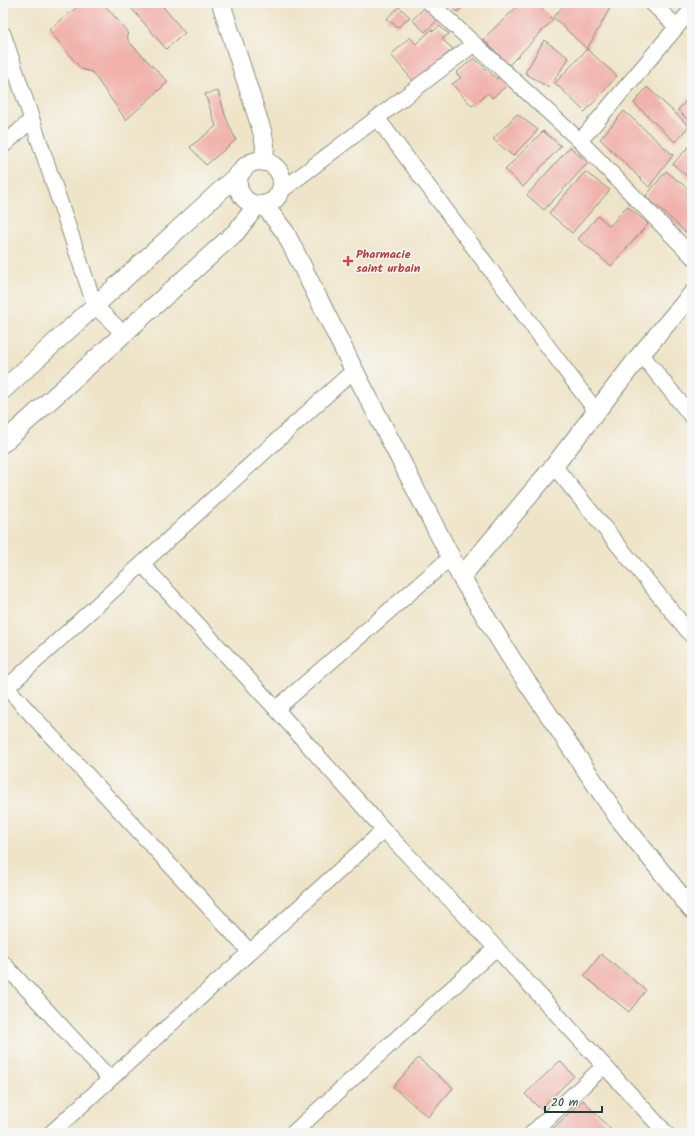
<svg xmlns="http://www.w3.org/2000/svg" width="695" height="1136" viewBox="0 0 695 1136" font-family="Kalam,sans-serif">
	<style>
		.building { fill: #f1b1ac }
		.lines { fill: none; stroke-linecap: round; stroke-linejoin: round }
		.minor-casing { stroke: #87907e; stroke-width: 17 }
		.tertiary-casing { stroke: #87907e; stroke-width: 20 }
		.minor { stroke: #fff; stroke-width: 15 }
		.tertiary { stroke: #fff; stroke-width: 18 }
		.health-dot { fill: #e0444e; stroke: #f6f6f2; stroke-width: 1.5 }
		.labels { text-anchor: middle; dominant-baseline: central; stroke-width: 3; stroke-linejoin: round; paint-order: stroke }
		.health-label { font-size: 12px; font-weight: bold; fill: #be3a42; stroke: #f6f6f2; text-anchor: start }
	</style>
	<rect width="100%" height="100%" fill="#f6f6f2"/>
	<filter id="ink" filterUnits="userSpaceOnUse"><feTurbulence type="fractalNoise" baseFrequency=".025" numOctaves="2"/><feDisplacementMap in="SourceGraphic" scale="8" xChannelSelector="R" yChannelSelector="G"/><feConvolveMatrix kernelMatrix="1 2 1 2 8 2 1 2 1" color-interpolation-filters="sRGB"/></filter>
	<filter id="wash" filterUnits="userSpaceOnUse"><feTurbulence type="fractalNoise" baseFrequency=".012" numOctaves="4" result="noise"/><feDisplacementMap in="SourceGraphic" scale="16" xChannelSelector="R" yChannelSelector="G"/><feGaussianBlur stdDeviation="0.9" result="paint"/><feColorMatrix in="noise" values="0 0 0 0 0 0 0 0 0 0 0 0 0 0 0 0 0 1.4 0 .05"/><feComposite in="paint" operator="in"/></filter>
	<g filter="url(#wash)">
		<rect width="100%" height="100%" fill="#efe4c8"/>
		<g id="blocks">
			<path class="building" d="M82,3H103L127,31L128,41L168,82L126,120L92,72L81,69L49,30Z
				M127,3H160L185,33L166,49Z
				M448,3H466L457,12Z
				M521,3H536L553,20L509,65L483,39Z
				M566,3H613L587,49L553,17Z
				M426,6L439,19L425,32L412,20Z
				M399,7L410,17L398,27L386,19Z
				M439,26L449,34L442,39L453,49L414,82L391,55L410,37L416,44L431,30L434,31Z
				M544,40L569,58L549,88L525,73Z
				M587,49L617,76L585,112L555,83Z
				M474,58L497,79L501,74L510,83L492,98L488,93L472,106L452,84L461,78L456,73Z
				M647,87L689,126L675,142L634,103Z
				M218,91L226,118L236,140L206,165L190,147L216,126L205,94Z
				M692,94V124L678,110Z
				M624,111L673,155L649,187L600,139Z
				M517,114L538,130L513,156L493,139Z
				M543,131L561,146L523,187L505,170Z
				M692,143V181L673,164Z
				M570,147L588,163L544,210L527,195Z
				M666,171L692,192V238L646,196Z
				M585,172L610,190L572,233L549,213Z
				M627,206L648,224L611,266L578,239L598,216L610,226Z
				M601,954L646,990L629,1012L584,976Z
				M418,1058L453,1088L428,1117L393,1087Z
				M560,1061L574,1076L540,1109L525,1094Z
				M583,1100L614,1133H556L552,1129Z"/>
		</g>
	</g>
	<g filter="url(#ink)">
		<use href="#blocks" fill-opacity="0" stroke="#87907e" stroke-width="1"/>
		<g class="lines">
			<g class="minor-casing">
				<path id="minor" d="M430,3L580,141L692,256
					M652,3L677,27
					M3,34L95,306L123,333
					M377,118L596,411
					M580,141L692,9
					M3,146L31,120
					M281,191L474,44
					M641,354L692,417
					M554,466L692,636
					M142,564L276,709L384,830L496,948L666,1133
					M7,688L250,952
					M3,691L354,370
					M276,709L450,558
					M3,963L110,1079
					M51,1133L384,830
					M293,1133L496,948
					M532,1133L604,1066"/>
			</g>
			<g class="tertiary-casing">
				<path id="tertiary" d="M221,3L262,131L265,145L264,162
					M238 183a22 22 0 1 1 44 0a22 22 0 1 1-44 0Z
					M264,205L285,232L354,370L461,577L514,663L617,816L692,910
					M3,390L244,169
					M3,443L236,232L257,205
					M461,577L554,466L641,354L692,294"/>
			</g>
			<use href="#minor" class="minor"/>
			<use href="#tertiary" class="tertiary"/>
		</g>
	</g>
	<path class="health-dot" d="M346 255h4v4h4v4h-4v4h-4v-4h-4v-4h4z"/>
	<g class="labels">
		<g class="health-label">
			<text x="356" y="254">Pharmacie<tspan x="356" dy="14">saint urbain</tspan></text>
		</g>
	</g>
	<rect width="695" height="1136" fill="none" stroke="#f6f6f2" stroke-width="16"/>
	<path d="M545 1106v6h57v-6" fill="none" stroke="#1f3d34" stroke-width="2"/>
	<text x="551" y="1106" font-size="12" fill="#1f3d34" stroke="#f6f6f2" stroke-width="3" paint-order="stroke">20 m</text>
</svg>
